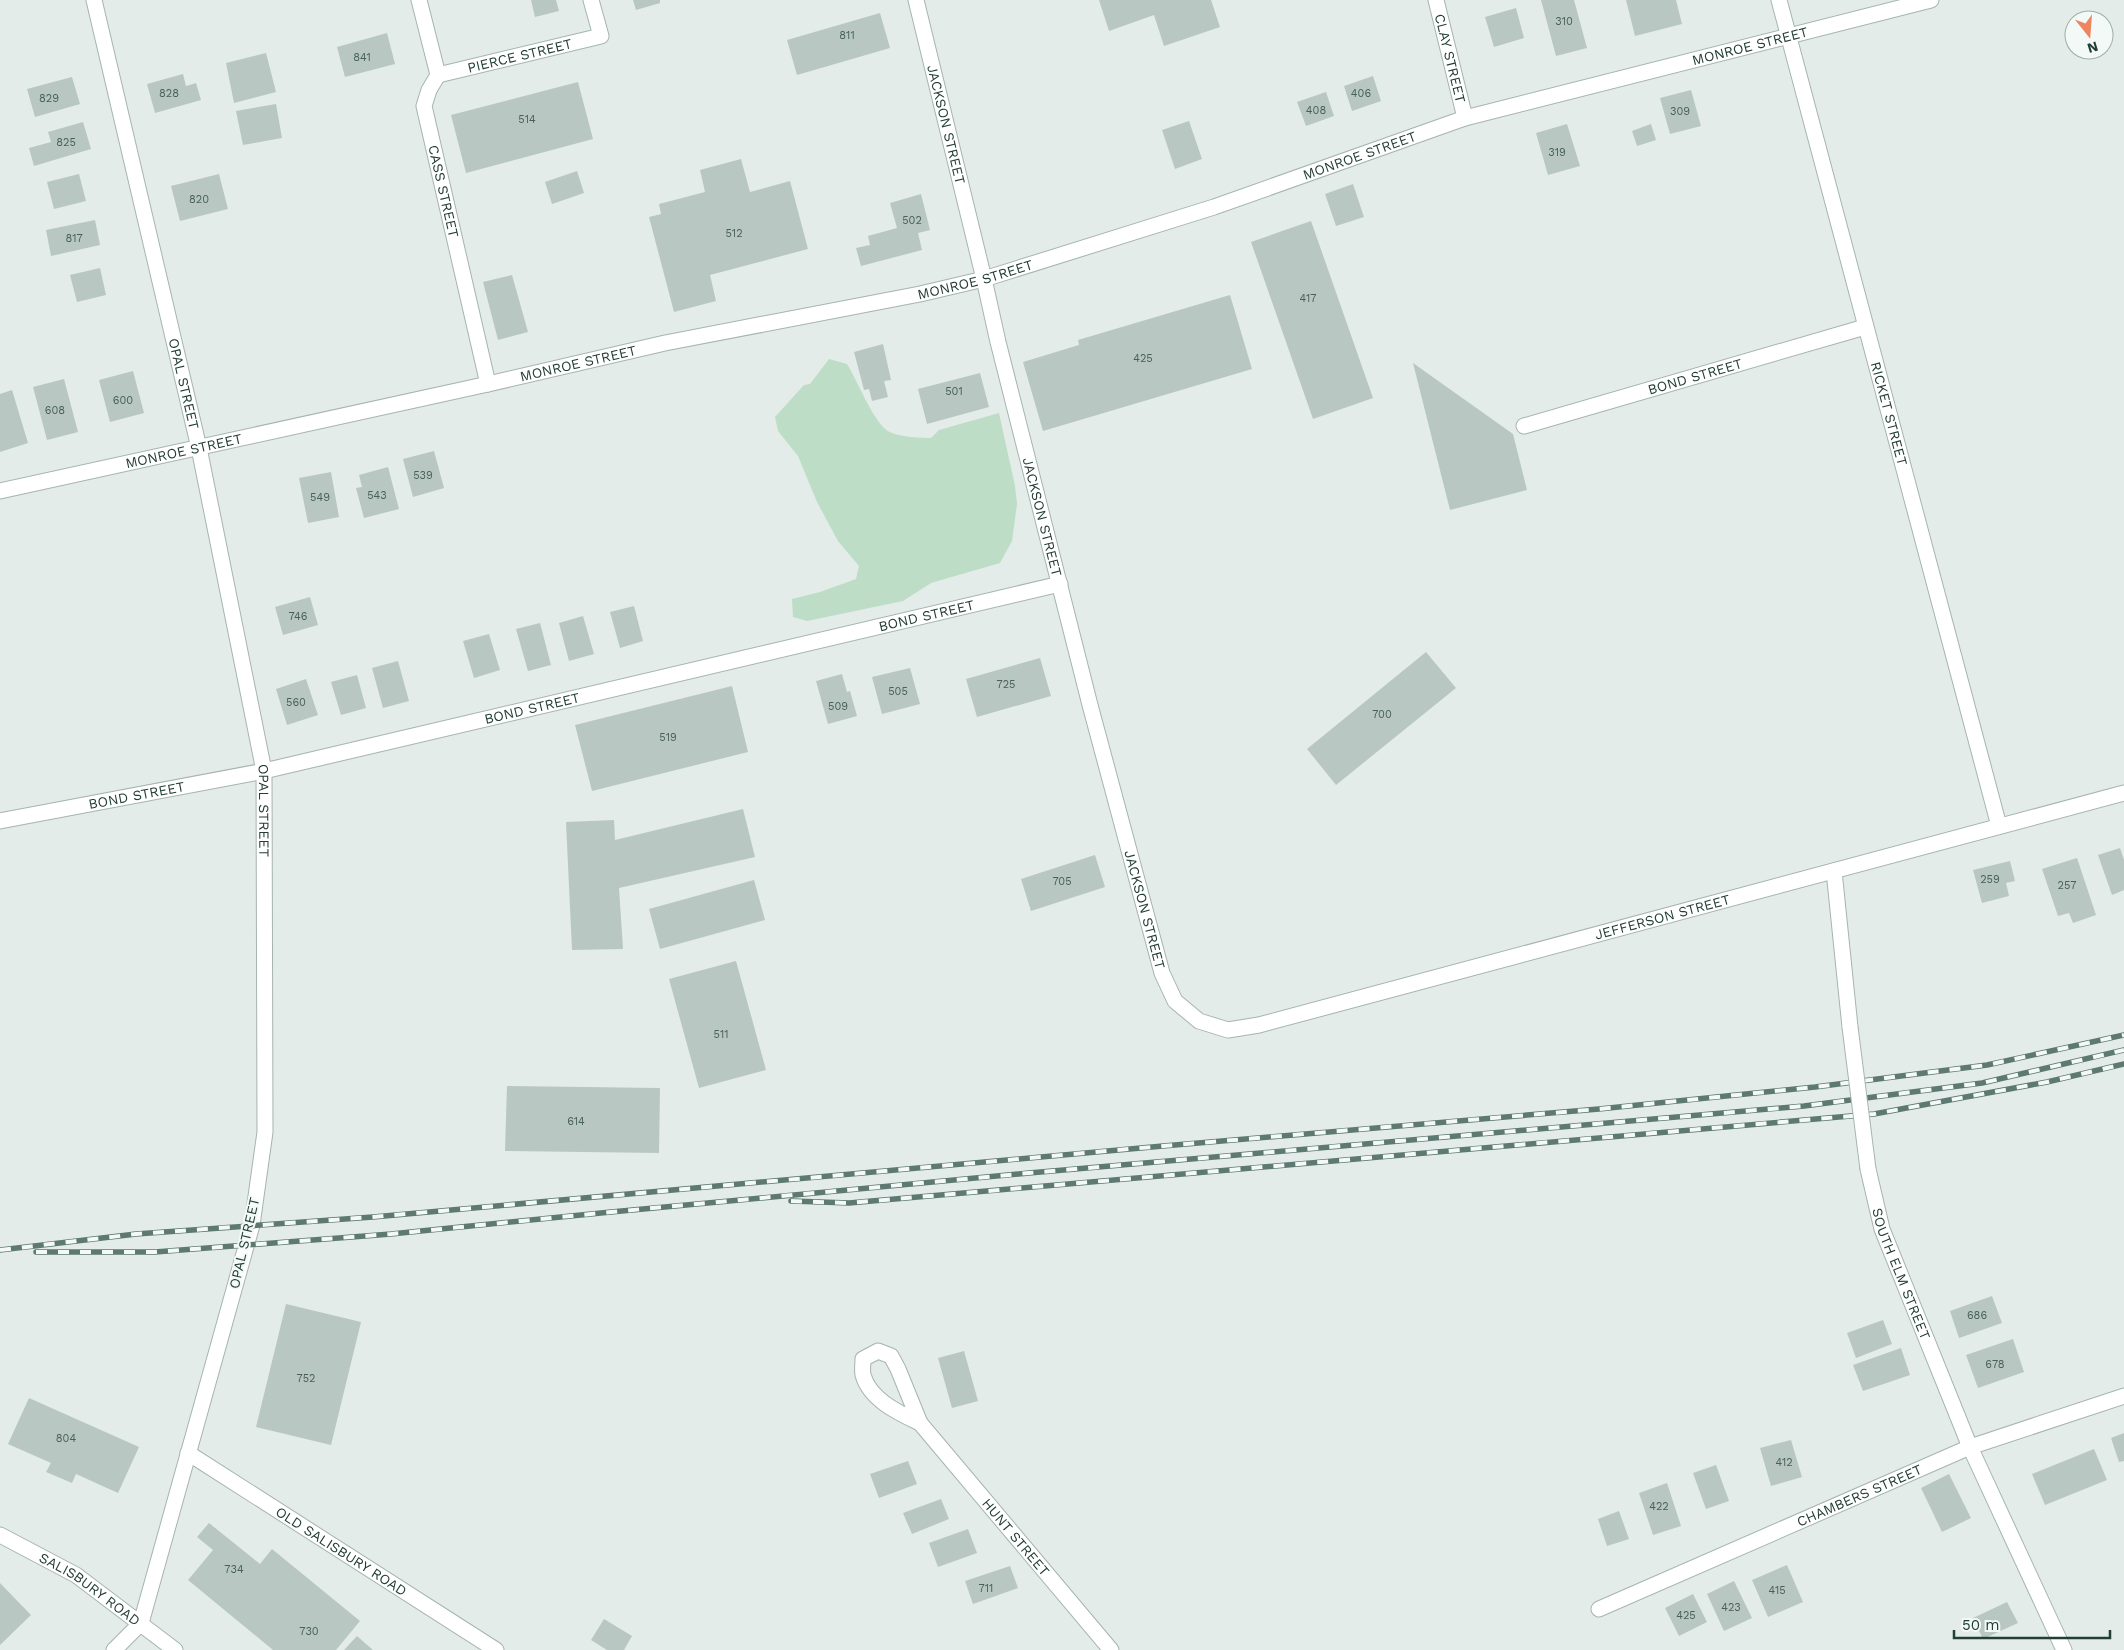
<svg xmlns="http://www.w3.org/2000/svg" width="2124" height="1650" viewBox="0 0 2124 1650" font-family="'Work Sans',sans-serif">
	<style>
		.green { fill: #bdddc6 }
		.building { fill: #b8c7c1 }
		.lines { fill: none; stroke-linecap: round; stroke-linejoin: round }
		.minor-casing { stroke: #a6b4af; stroke-width: 17 }
		.tertiary-casing { stroke: #a6b4af; stroke-width: 17 }
		.minor { stroke: #fff; stroke-width: 15 }
		.tertiary { stroke: #fff; stroke-width: 15 }
		.rail-casing { stroke: #5e7872; stroke-width: 5.5 }
		.rail { stroke: #f3f9f6; stroke-width: 4; stroke-dasharray: 11; stroke-linecap: butt }
		.minor-bridge-casing { stroke: #a6b4af; stroke-width: 17; stroke-linecap: butt }
		.minor-bridge { stroke: #fff; stroke-width: 15 }
		.labels { text-anchor: middle; dominant-baseline: central; stroke-width: 4; stroke-linejoin: round; paint-order: stroke }
		.number-label { font-size: 11px; fill: #48605a }
		.street-label { font-size: 14px; fill: #233d37; stroke: #f3f9f6 }
	</style>
	<rect width="100%" height="100%" fill="#e3ece8"/>
	<path class="green" d="M829,359L847,364C858,382 870,414 885,429C894,437 920,438 931,438L939,430L999,413L1015,486L1017,504L1012,541L1000,563L931,583L903,601L807,621L793,617L792,599L820,592L856,579L859,566L838,541L817,502L798,456L778,431L775,417L804,385L810,384Z"/>
	<path class="building" d="M531,0H556L559,11L535,17Z
		M633,0H660V3L636,10Z
		M1099,0H1211L1220,27L1164,46L1154,15L1109,31Z
		M1541,0H1574L1587,48L1556,56Z
		M1626,0H1676L1682,24L1635,36Z
		M1516,8L1524,38L1494,47L1485,17Z
		M880,13L890,48L797,75L787,40Z
		M387,33L395,64L345,77L337,47Z
		M266,53L276,92L234,103L226,63Z
		M183,74L186,86L196,83L201,100L155,113L147,84Z
		M1373,76L1381,101L1352,111L1344,86Z
		M72,77L80,104L35,117L27,89Z
		M578,82L593,139L466,173L451,115Z
		M1691,90L1701,126L1670,134L1660,98Z
		M1326,92L1334,116L1306,126L1297,102Z
		M276,104L282,138L243,145L236,111Z
		M1189,121L1202,159L1175,169L1162,130Z
		M83,122L91,149L34,166L29,148L51,142L48,132Z
		M1567,124L1580,166L1548,175L1536,133Z
		M1651,124L1656,140L1637,146L1632,131Z
		M741,159L750,192L790,181L808,249L710,275L716,301L674,312L649,217L661,214L659,204L705,192L700,170Z
		M577,171L584,193L552,204L545,182Z
		M79,174L86,201L54,209L47,182Z
		M219,174L228,209L180,221L171,186Z
		M1353,184L1364,217L1336,226L1325,194Z
		M921,194L930,230L918,233L922,250L861,266L856,248L870,245L868,236L897,228L890,203Z
		M95,220L100,245L51,256L46,230Z
		M1311,221L1373,398L1313,419L1251,242Z
		M100,268L106,295L77,302L70,275Z
		M512,275L528,332L498,340L483,282Z
		M1230,295L1252,369L1043,431L1023,362L1079,345L1078,340Z
		M883,344L891,380L884,381L888,397L872,401L869,389L864,390L854,352Z
		M1413,363L1513,434L1527,490L1450,510Z
		M133,371L144,413L110,422L99,380Z
		M980,373L989,407L927,424L918,389Z
		M64,379L78,432L47,440L33,387Z
		M12,390L28,443L0,452V394Z
		M434,451L444,488L413,497L403,459Z
		M388,467L399,509L364,518L356,488L362,487L359,475Z
		M331,472L339,517L308,523L299,478Z
		M310,597L318,625L283,635L275,607Z
		M634,606L643,641L620,648L610,612Z
		M583,616L594,654L569,661L559,623Z
		M540,623L551,665L528,671L516,629Z
		M489,634L500,670L474,678L463,641Z
		M1426,652L1456,688L1336,785L1307,749Z
		M1040,658L1051,696L977,717L966,679Z
		M398,661L409,701L383,708L372,668Z
		M910,668L920,704L882,714L872,677Z
		M842,674L847,692L850,691L857,716L828,724L816,681Z
		M357,675L366,708L341,715L331,682Z
		M306,679L318,715L287,725L276,689Z
		M732,686L748,752L592,791L575,725Z
		M743,809L755,857L619,888L623,949L572,950L566,822L614,820L615,840Z
		M2120,848L2124,860V890L2112,895L2098,855Z
		M1095,855L1105,887L1031,911L1021,879Z
		M2077,858L2096,915L2073,923L2069,913L2058,916L2042,869Z
		M2010,861L2015,881L2006,883L2009,896L1982,903L1973,870Z
		M754,880L765,920L660,949L649,909Z
		M736,961L766,1070L699,1088L669,979Z
		M507,1086L660,1088L659,1153L505,1151Z
		M1992,1296L2002,1323L1959,1338L1950,1311Z
		M286,1304L361,1322L331,1445L256,1427Z
		M1883,1320L1892,1344L1856,1358L1847,1333Z
		M2013,1339L2024,1372L1978,1388L1966,1355Z
		M1901,1348L1910,1375L1863,1391L1853,1365Z
		M964,1351L978,1401L952,1408L938,1358Z
		M29,1398L139,1447L118,1493L76,1474L72,1483L46,1472L51,1463L8,1444Z
		M2124,1433V1461L2119,1462L2111,1438Z
		M1791,1440L1802,1477L1771,1486L1760,1448Z
		M2094,1449L2107,1480L2045,1505L2032,1474Z
		M908,1461L917,1484L879,1498L870,1474Z
		M1716,1465L1729,1501L1706,1509L1693,1473Z
		M1949,1474L1971,1518L1942,1532L1921,1488Z
		M1667,1483L1681,1526L1653,1535L1639,1493Z
		M941,1499L949,1519L912,1534L903,1513Z
		M1619,1511L1629,1539L1607,1546L1598,1519Z
		M209,1523L260,1564L272,1549L360,1621L336,1650H273L188,1580L213,1550L197,1537Z
		M968,1529L977,1553L938,1567L929,1543Z
		M1787,1565L1803,1602L1768,1617L1752,1580Z
		M1010,1566L1018,1588L973,1604L965,1581Z
		M1734,1581L1752,1618L1724,1631L1707,1594Z
		M0,1583L31,1615L0,1645Z
		M1693,1594L1707,1622L1679,1636L1665,1608Z
		M2007,1602L2018,1623L1983,1639L1973,1618Z
		M604,1619L632,1636L624,1650H607L591,1640Z
		M357,1636L373,1650H344Z"/>
	<g class="lines">
		<g class="minor-casing">
			<g id="minor">
				<path id="s1" d="M94,0L199,448L264,771L265,1132L252,1225L141,1623L114,1650"/>
				<path id="s2" d="M419,0L438,75L429,90L424,106L488,384"/>
				<path id="s3" d="M916,0L984,279L998,342L1090,705L1162,973L1175,1001L1199,1021L1228,1030L1259,1025L2124,793"/>
				<path id="s4" d="M1436,0L1465,118"/>
				<path id="s5" d="M1779,0L1999,826"/>
				<path id="s6" d="M438,75L601,36L591,0"/>
				<path id="s7" d="M1524,426L1865,327"/>
				<path id="s8" d="M0,491L488,384L665,343L920,294L984,279L1214,207L1465,118L1931,0"/>
				<path id="s9" d="M0,821L264,771L1060,584"/>
				<path d="M1834,871L1850,1027"/>
				<path id="s10" d="M1868,1169L1882,1229L1970,1447L2064,1650"/>
				<path d="M878,1351L891,1356L898,1369L920,1423C899,1413 870,1400 863,1375C862,1370 863,1363 863,1359Z"/>
				<path id="s11" d="M920,1423L1111,1650"/>
				<path id="s12" d="M188,1453L496,1650"/>
				<path id="s13" d="M1599,1609L1970,1447L2124,1396"/>
			</g>
		</g>
		<g class="tertiary-casing">
			<g id="tertiary">
				<path id="s14" d="M0,1535L76,1575L175,1650"/>
			</g>
		</g>
		<use href="#minor" class="minor"/>
		<use href="#tertiary" class="tertiary"/>
		<g class="rail-casing">
			<path id="rail" d="M791,1201L849,1203L1874,1114L2047,1082L2124,1064
				M0,1250L136,1234L373,1217L1163,1146L1599,1109L1815,1087L1987,1065L2124,1035
				M36,1252H155L391,1234L611,1212L1029,1173L1804,1106L1982,1083L2124,1050"/>
		</g>
		<use href="#rail" class="rail"/>
		<g class="minor-bridge-casing">
			<path id="minor-bridge" d="M1850,1027L1868,1169"/>
		</g>
		<use href="#minor-bridge" class="minor-bridge"/>
	</g>
	<g class="labels">
		<g class="number-label">
			<text x="1564" y="21">310</text>
			<text x="847" y="35">811</text>
			<text x="362" y="57">841</text>
			<text x="169" y="93">828</text>
			<text x="1361" y="93">406</text>
			<text x="49" y="98">829</text>
			<text x="1316" y="110">408</text>
			<text x="1680" y="111">309</text>
			<text x="527" y="119">514</text>
			<text x="66" y="142">825</text>
			<text x="1557" y="152">319</text>
			<text x="199" y="199">820</text>
			<text x="912" y="220">502</text>
			<text x="734" y="233">512</text>
			<text x="74" y="238">817</text>
			<text x="1308" y="298">417</text>
			<text x="1143" y="358">425</text>
			<text x="954" y="391">501</text>
			<text x="123" y="400">600</text>
			<text x="55" y="410">608</text>
			<text x="423" y="475">539</text>
			<text x="377" y="495">543</text>
			<text x="320" y="497">549</text>
			<text x="298" y="616">746</text>
			<text x="1006" y="684">725</text>
			<text x="898" y="691">505</text>
			<text x="296" y="702">560</text>
			<text x="838" y="706">509</text>
			<text x="1382" y="714">700</text>
			<text x="668" y="737">519</text>
			<text x="1990" y="879">259</text>
			<text x="1062" y="881">705</text>
			<text x="2067" y="885">257</text>
			<text x="721" y="1034">511</text>
			<text x="576" y="1121">614</text>
			<text x="1977" y="1315">686</text>
			<text x="1995" y="1364">678</text>
			<text x="306" y="1378">752</text>
			<text x="66" y="1438">804</text>
			<text x="1784" y="1462">412</text>
			<text x="1659" y="1506">422</text>
			<text x="234" y="1569">734</text>
			<text x="986" y="1588">711</text>
			<text x="1777" y="1590">415</text>
			<text x="1731" y="1607">423</text>
			<text x="1686" y="1615">425</text>
			<text x="309" y="1631">730</text>
		</g>
		<g class="street-label">
			<text stroke="none"><textPath href="#s8" startOffset="1808">MONROE STREET</textPath></text>
			<text stroke="none"><textPath href="#s6" startOffset="84">PIERCE STREET</textPath></text>
			<text stroke="none"><textPath href="#s4" startOffset="60">CLAY STREET</textPath></text>
			<text stroke="none"><textPath href="#s3" startOffset="128">JACKSON STREET</textPath></text>
			<text stroke="none"><textPath href="#s8" startOffset="1402">MONROE STREET</textPath></text>
			<text stroke="none"><textPath href="#s2" startOffset="199">CASS STREET</textPath></text>
			<text stroke="none"><textPath href="#s8" startOffset="998">MONROE STREET</textPath></text>
			<text stroke="none"><textPath href="#s8" startOffset="592">MONROE STREET</textPath></text>
			<text stroke="none"><textPath href="#s7" startOffset="178">BOND STREET</textPath></text>
			<text stroke="none"><textPath href="#s1" startOffset="394">OPAL STREET</textPath></text>
			<text stroke="none"><textPath href="#s5" startOffset="428">RICKET STREET</textPath></text>
			<text stroke="none"><textPath href="#s8" startOffset="188">MONROE STREET</textPath></text>
			<text stroke="none"><textPath href="#s3" startOffset="532">JACKSON STREET</textPath></text>
			<text stroke="none"><textPath href="#s9" startOffset="949">BOND STREET</textPath></text>
			<text stroke="none"><textPath href="#s9" startOffset="544">BOND STREET</textPath></text>
			<text stroke="none"><textPath href="#s9" startOffset="139">BOND STREET</textPath></text>
			<text stroke="none"><textPath href="#s1" startOffset="829">OPAL STREET</textPath></text>
			<text stroke="none"><textPath href="#s3" startOffset="938">JACKSON STREET</textPath></text>
			<text stroke="none"><textPath href="#s3" startOffset="1545">JEFFERSON STREET</textPath></text>
			<text transform="translate(244 1243) rotate(-77)">OPAL STREET</text>
			<text stroke="none"><textPath href="#s10" startOffset="110">SOUTH ELM STREET</textPath></text>
			<text stroke="none"><textPath href="#s13" startOffset="284">CHAMBERS STREET</textPath></text>
			<text stroke="none"><textPath href="#s11" startOffset="149">HUNT STREET</textPath></text>
			<text stroke="none"><textPath href="#s12" startOffset="182">OLD SALISBURY ROAD</textPath></text>
			<text stroke="none"><textPath href="#s14" startOffset="105">SALISBURY ROAD</textPath></text>
		</g>
	</g>
	<g transform="translate(2089 35) rotate(163)"><circle r="24" fill="#f3f9f6" stroke="#a0aeaa"/>
	<path d="M0-4L9 19L0 12L-9 19Z" fill="#ed8660"/>
	<text y="-8" font-size="14" font-weight="bold" text-anchor="middle" fill="#233d37">N</text>
	</g>
	<path d="M1954 1630v8h156v-8" fill="none" stroke="#233d37" stroke-width="2.5"/>
	<text x="1962" y="1630" font-size="15" fill="#233d37" stroke="#f3f9f6" stroke-width="4" paint-order="stroke">50 m</text>
</svg>
